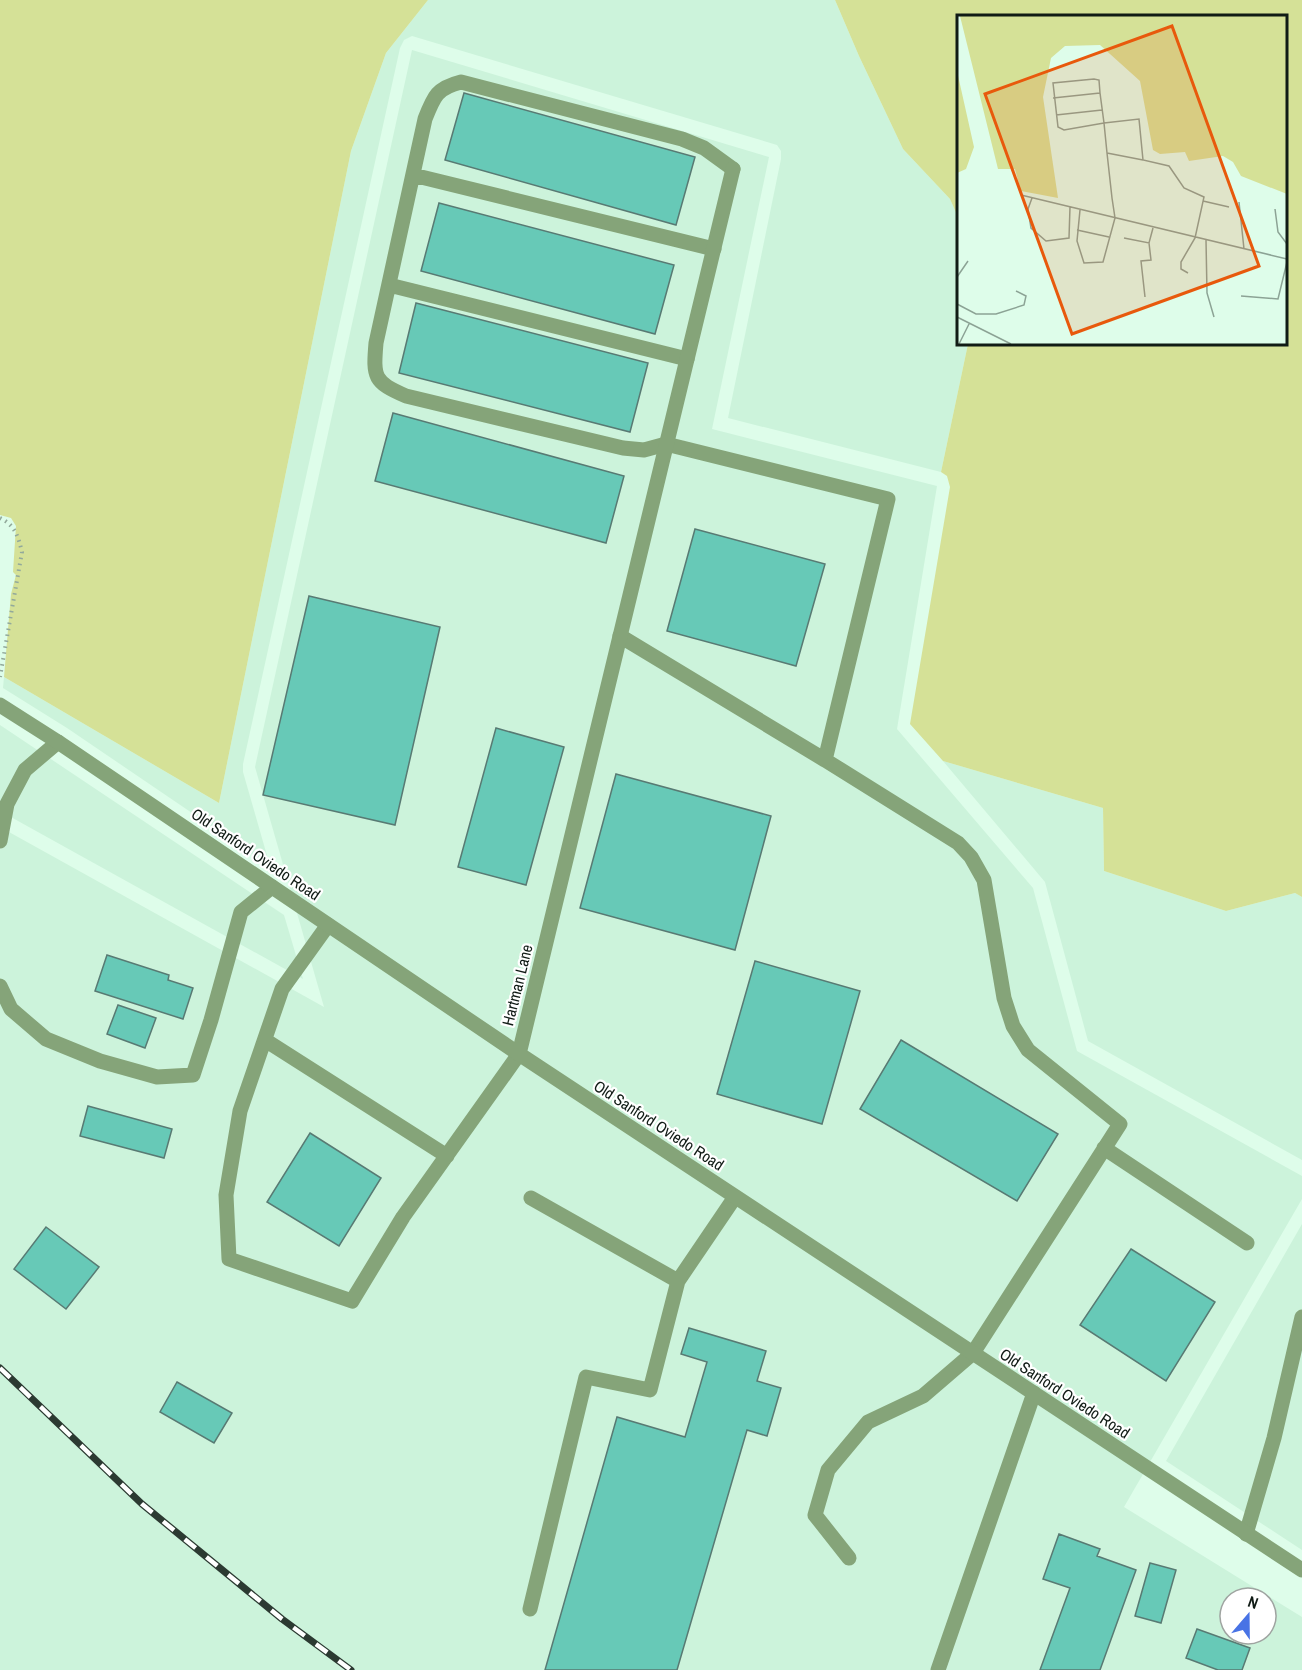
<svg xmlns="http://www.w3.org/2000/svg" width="1302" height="1670" viewBox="0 0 1302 1670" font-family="'Archivo Narrow',sans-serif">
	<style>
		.built { fill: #ccf3db; fill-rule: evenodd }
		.green { fill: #d5e197 }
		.building { fill: #67c9b7; stroke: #587a73; stroke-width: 1.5 }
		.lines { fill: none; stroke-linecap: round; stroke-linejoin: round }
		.path { stroke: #92a99b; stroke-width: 4; stroke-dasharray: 1.5 4.5; stroke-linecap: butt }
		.service { stroke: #85a479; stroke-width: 15 }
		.minor { stroke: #85a479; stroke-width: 15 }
		.rail-casing { stroke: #2c3a32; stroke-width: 7 }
		.rail { stroke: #fff; stroke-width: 4.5; stroke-dasharray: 14; stroke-linecap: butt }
		.labels { text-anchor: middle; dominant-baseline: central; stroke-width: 4.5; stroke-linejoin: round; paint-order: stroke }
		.street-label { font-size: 16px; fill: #101b15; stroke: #fff }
		.inset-road { fill: none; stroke: #8ca395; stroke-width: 1.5 }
		.view { fill: #e8590c; fill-opacity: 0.15; stroke: #e8590c; stroke-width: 3 }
		.inset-edge { fill: none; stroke: #101b15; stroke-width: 3 }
	</style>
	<rect width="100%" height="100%" fill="#defdea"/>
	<path class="built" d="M428,0H835L859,56L903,149L950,199L958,217V344H968L941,472L728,418L781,159V151L777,145L412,36L404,40L400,48L243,764V772L270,866L67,728L3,688L4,677L219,803L351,151L386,53Z
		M412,50L769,157L712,429L937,486L897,729L1033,888L1077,1051L1302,1176V1199L1124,1507L1302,1617V1670H0V827L324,1007L255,767ZM1230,1598H1266V1634H1230Z
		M0,725L284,915L303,979L0,811Z
		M943,761L1103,808L1104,871L1226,911L1295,893L1302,897V1160L1088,1041L1045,882Z
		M1302,1224V1550L1166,1461Z"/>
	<path class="green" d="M0,0H428L386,53L351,151L219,803L4,677L11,594L16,575L13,572L16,526L11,518L0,515Z
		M835,0H1302V897L1295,893L1226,911L1104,871L1103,808L943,761L910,724L950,487L947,476L941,472L968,344H1286V16H958V217L950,199L903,149L859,56Z"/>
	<path class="building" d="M464,93L695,157L676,225L445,160Z
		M439,203L674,265L655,334L421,271Z
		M416,303L648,363L630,432L399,373Z
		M393,413L624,476L606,543L375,481Z
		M695,529L825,564L796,666L667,631Z
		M309,596L440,627L395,825L263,795Z
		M496,728L564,747L526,885L458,867Z
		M616,774L771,816L735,950L580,908Z
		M107,955L169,975L168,980L193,988L183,1019L95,991Z
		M755,961L860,991L822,1124L717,1094Z
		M118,1005L156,1018L145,1048L107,1034Z
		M901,1040L1058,1134L1017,1201L860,1109Z
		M88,1106L172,1129L164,1158L80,1136Z
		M310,1133L381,1178L339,1246L267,1202Z
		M46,1227L99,1267L66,1309L14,1269Z
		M1131,1249L1215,1302L1166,1381L1080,1325Z
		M689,1328L766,1351L757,1381L781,1388L767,1436L747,1430L677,1670H545L617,1417L685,1437L707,1362L681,1354Z
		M177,1382L232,1413L214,1443L160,1412Z
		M1059,1534L1100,1549L1097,1556L1136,1570L1100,1670H1040L1070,1588L1043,1579Z
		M1150,1563L1176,1570L1161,1623L1135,1616Z
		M1197,1629L1250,1648L1242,1670H1218L1186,1658Z"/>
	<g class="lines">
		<path class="path" d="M0,518C15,525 18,536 22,552L0,677"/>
		<path class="service" d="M733,169L704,148L682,139L461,82C437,88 434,96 425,119L376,343C373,378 374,382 406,396L623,448L644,450L666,444L888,499L825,760L958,843L971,857L984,880L1004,998L1013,1026L1028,1050L1120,1124L973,1353L923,1396L868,1422L828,1470L815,1515L849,1558
			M413,175L714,249
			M389,285L687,359
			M620,636L825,760
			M0,841L7,804L25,770L58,742
			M328,925L282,989L240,1111L226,1195L229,1259L352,1301L403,1217L519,1054
			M0,986L11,1009L46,1039L100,1061L157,1077L193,1075L211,1020L241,912L272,887
			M265,1040L447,1156
			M1104,1148L1247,1243
			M531,1198L678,1281L735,1197
			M1246,1534L1274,1438L1302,1317
			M530,1609L586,1377L650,1390L678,1281
			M938,1670L1034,1393"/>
		<path class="minor" d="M0,705L58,742L519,1054L1302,1570
			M519,1054L733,169"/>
		<g class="rail-casing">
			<path id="rail" d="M0,1368L142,1504L282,1619L351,1670"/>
		</g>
		<use href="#rail" class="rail"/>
	</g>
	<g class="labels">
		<g class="street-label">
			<text transform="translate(256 854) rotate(34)">Old Sanford Oviedo Road</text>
			<text transform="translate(517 985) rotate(-76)">Hartman Lane</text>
			<text transform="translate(659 1125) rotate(33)">Old Sanford Oviedo Road</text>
			<text transform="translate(1065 1393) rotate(33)">Old Sanford Oviedo Road</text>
		</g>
	</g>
	<g transform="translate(957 15)">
		<rect width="330" height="330" fill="#defdea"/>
		<path d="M3,1H330V179L284,161L276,147L266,141L232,146L228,137L203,139L196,135L183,66L143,30L108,31L94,43L86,82L101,183L64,176L58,154H41ZM0,56L17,132L9,154L0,158Z" fill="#d5e197"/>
		<path class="inset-road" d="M96,83L143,78M99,100L145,95M150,138L186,145M64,180L330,244M75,183L71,194L74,213L89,226L112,223L113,192M246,186L272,192M282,187L287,234M318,194L321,217L330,229M123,195L120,226L127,248L146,247L158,203L155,183L150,138L147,108L143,78L142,65L137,64L96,68L101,112L107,115L147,108L182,104L186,145L212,151L227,173L247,182L238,223L224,247V254L231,258M120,215L152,222M167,223L192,228L196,213M249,225L250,278L257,302M0,262L11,246M284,281L321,284L330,247M188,282L184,246L194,245L192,228M0,289L19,299H39L67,290L69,281L59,276M0,302L54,329M2,329L12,309"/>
		<path class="view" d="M215,11L302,251L115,319L28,79Z"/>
		<rect width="330" height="330" class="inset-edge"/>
	</g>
	<g transform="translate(1248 1616) rotate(20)"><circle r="28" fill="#ffffff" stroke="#9fa4a1" stroke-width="1.5"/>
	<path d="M0-4.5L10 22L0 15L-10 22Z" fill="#4873e5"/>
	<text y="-9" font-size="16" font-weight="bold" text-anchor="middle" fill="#101b15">N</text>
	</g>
</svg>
